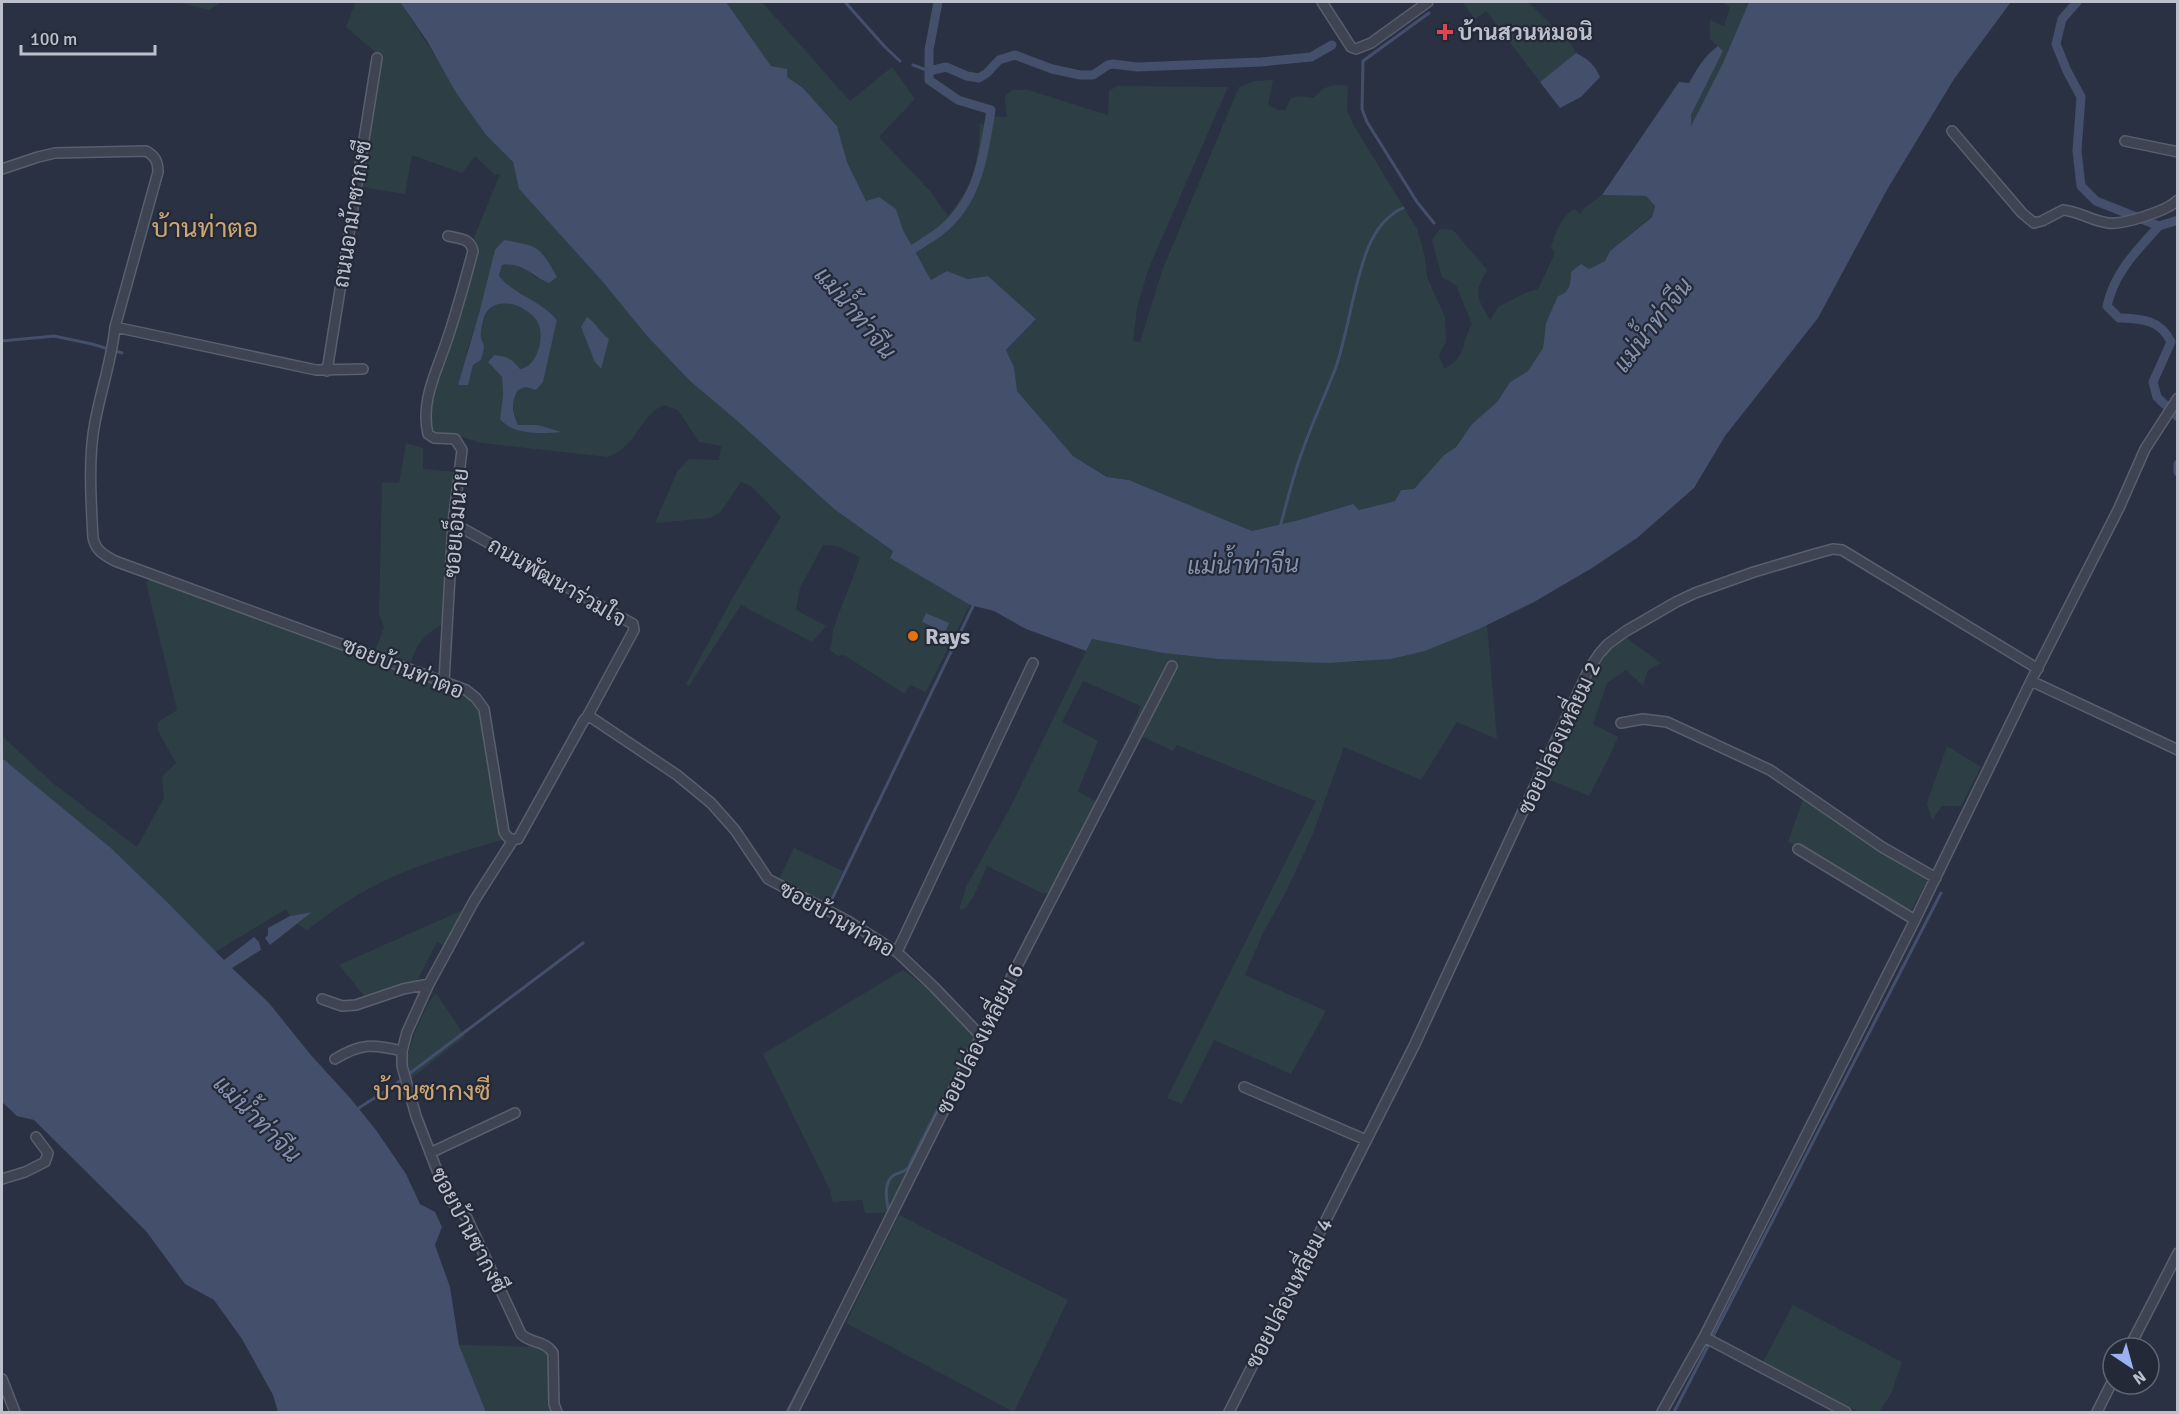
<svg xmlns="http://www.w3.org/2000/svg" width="2179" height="1414" viewBox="0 0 2179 1414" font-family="Signika,Sarabun,sans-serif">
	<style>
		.green { fill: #2d3f44; fill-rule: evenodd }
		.water { fill: #434f6b }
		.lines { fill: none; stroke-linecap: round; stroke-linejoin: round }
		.stream { stroke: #434f6b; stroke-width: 3 }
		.canal { stroke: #434f6b; stroke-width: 9 }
		.minor-casing { stroke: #595f6c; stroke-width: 12 }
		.minor { stroke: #3e4452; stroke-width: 9 }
		.health-dot { fill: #e0444e; stroke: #232937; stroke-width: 2 }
		.food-dot { fill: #e8710a; stroke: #232937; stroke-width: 2 }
		.labels { text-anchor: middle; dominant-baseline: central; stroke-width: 4.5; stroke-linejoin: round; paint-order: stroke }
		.poi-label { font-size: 22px; font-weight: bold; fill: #bbc0cc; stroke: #232937; text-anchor: start }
		.street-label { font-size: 22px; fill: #bbc0cc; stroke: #232937 }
		.water-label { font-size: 24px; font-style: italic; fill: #8692b0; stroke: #232937 }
		.quarter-label { font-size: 26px; fill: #cea674; stroke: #232937 }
	</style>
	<rect width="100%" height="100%" fill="#2a3142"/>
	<path class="green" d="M176,2H222L209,10Z
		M354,2H400L486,135L513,162L519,189L602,281L647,336L690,381L735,419L834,509L894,551L891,558L970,605L926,692L910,685L905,693L900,691L844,655L838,656L830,650C833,642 831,635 834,627C842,603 853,581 860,557L837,546L823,545L800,588L796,610L826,626L812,642L741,605L689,686L686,684L733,597L781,517L751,486L741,482L720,513L710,518L655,523L677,472L689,459L719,460L721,446L699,442L678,410L664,405C639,415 637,448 607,457L481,443L452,434L425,437L429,374L452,311L466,257L500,174L495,175L475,156L462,173L412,155L405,194L361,187L381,57L346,27L355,3ZM504,240L544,254L557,277L536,278C525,268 517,263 502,265L499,276C516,295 543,302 557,320L543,382L518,390C511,402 513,412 518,425H538L559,432L504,424L500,419L503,395L502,377L488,362L494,355L502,356L520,369C537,367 545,337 538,323C529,306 496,293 486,315C483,321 480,332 481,338C482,342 484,343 484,346C484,351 482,356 481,360L473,365L466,354ZM592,320L599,332L609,339L604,352L586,338L581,327Z
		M726,2H762L850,101L892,67L915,99L879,137L930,191L948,216C970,188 975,177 979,142C980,136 979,130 980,123L984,125L987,116L1007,117L1005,96L1012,90H1028L1108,115L1109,91L1117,86L1228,87L1148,270L1137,308L1133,341L1140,342L1162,271L1239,87L1255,81L1273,80L1268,105L1278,110H1285L1291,98L1299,96L1313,98C1325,86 1331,83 1348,86L1347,110L1353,124L1417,229L1425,257L1427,277L1445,317L1446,341L1439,355L1444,369C1468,356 1460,345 1472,324L1456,285L1442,277L1432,240L1440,229L1453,230L1487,270C1473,295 1477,296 1490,320L1498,307L1525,293L1538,289L1555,253L1551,247C1555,234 1561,216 1575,209L1580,214L1584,208L1602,195L1646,196L1655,206L1652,216L1610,251L1605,261L1589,269L1571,285L1546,323L1543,348L1528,371L1510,382L1497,402L1472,424L1456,447L1444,455L1414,489L1401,490L1395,501L1359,510L1352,504L1299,520L1252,531L1129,480L1108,477L1073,456L1016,391L1014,367L1006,350L1036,319L988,276L968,279L947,271L931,280L903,230L896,209L866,201L847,162L837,126L803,88L771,67Z
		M1462,2H1528L1571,44L1576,53L1540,82L1486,11L1475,19Z
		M1721,2H1749L1722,65L1690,128L1691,115L1723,51L1710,39V20L1724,26L1730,7Z
		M406,443L423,448V469L455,472L443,624C426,633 417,643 411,662L375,651L384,627L379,614L382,482L399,483Z
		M152,579L469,695L479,706L484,721L495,815L502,840C449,855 395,871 348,901C334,909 321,920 307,930L298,924L311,912L290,916L286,909L215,952L168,903L111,848L2,758V736L54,784L137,847L164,798L162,776L176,763L158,731V722L177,710L146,582Z
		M1487,625L1497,739L1457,722L1421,780L1344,747L1312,836L1286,892L1263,933L1245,975L1326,1011L1291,1074L1214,1040L1182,1104L1167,1098L1316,801L1177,745L1173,751L1130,731L1141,706L1083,681L1062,722L1098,741L1078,791L1097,803L1051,893H1042L987,866L974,896L966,908L959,910L966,887L1010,808L1092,639L1163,653L1218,659L1357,662L1425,651Z
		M1625,637L1661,663L1648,670L1643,686L1626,670L1607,683L1593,724L1618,737L1608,759L1589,796L1550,780L1591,679L1608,652Z
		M1947,746L1981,767L1961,806H1942L1932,820L1927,803Z
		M1803,799L1922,874L1927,881L1910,913L1788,842Z
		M794,848L843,871L826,908L778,881Z
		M465,909L445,946L437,942L416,983L374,996L365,997L339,965Z
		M903,970L927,988L970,1030L975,1039L896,1202L886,1213H865L862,1200L833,1202L829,1188L763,1054Z
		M436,993L465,1036L409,1080C408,1076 406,1073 406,1070C404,1055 425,1004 436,993Z
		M899,1215L1068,1300L1014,1412L846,1323Z
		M1793,1305L1902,1362L1891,1394L1879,1412H1859L1763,1362Z
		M459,1345L542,1347L549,1350L553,1412H486Z"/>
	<path class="water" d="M400,2H726L771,66L787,69V77L803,88L837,126L847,162L866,201L879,197L896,209L903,230L931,280L947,271L968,279L988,276L1036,319L1006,350L1014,367L1017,391L1073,456L1107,477L1129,480L1252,531L1299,520L1353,504L1359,510L1395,501L1401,490L1414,489L1444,455L1456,447L1472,424L1497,402L1510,382L1528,371L1543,348L1546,323L1558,296C1570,293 1571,282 1571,272L1581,264L1589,269L1605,261L1610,251L1652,217L1655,206L1646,196L1602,195L1679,82L1689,83C1697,69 1704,56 1718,46L1723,51L1691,115V126L1722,65L1749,2H2011L1954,79L1888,188L1818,318L1725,436L1694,488L1637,538L1592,568L1534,602L1479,629L1425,651L1391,659L1328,663L1218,659L1163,653L1092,639L1086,651L1026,629L994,611L970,605L890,558L893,551L834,509L735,419L690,381L647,336L602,281L519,189L513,162L486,135L455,91L427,41Z
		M1576,53C1588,59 1595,65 1600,77L1581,97L1560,108L1540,82Z
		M504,240C539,246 540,246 557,277L549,283C531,276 523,262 502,265L499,276C515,295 542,301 557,320L543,382L536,390L526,387L518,390C511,402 512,412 518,425H538L561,432C542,434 512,435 500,419L503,395L502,377L488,362L494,355C506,356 513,359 520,369C537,367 545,337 538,323C529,306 496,293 485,315C483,321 480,332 481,338C482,342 484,342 484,347C484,351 482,356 481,360L473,365L468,385H458L480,310L495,250Z
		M587,317C596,322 600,333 609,339L601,369L595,362L581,327Z
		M926,613L949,623L945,632L922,622Z
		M2,758L111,848L168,903L224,960L254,937L259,942L261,950L232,968L269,1003L310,1054L351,1099L376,1130L406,1174L420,1204L435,1212L442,1227L435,1245L450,1287L459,1345L486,1412H278L273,1395L242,1339L214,1300L185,1284L146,1231L34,1120L17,1116L2,1102Z
		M312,912L270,945L265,938L268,935V928L290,916Z"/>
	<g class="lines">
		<path class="stream" d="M845,2L885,47L900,61
			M1429,13L1363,61L1362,109L1367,122L1417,202L1434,223
			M913,65L929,71
			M2,341L54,336L92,344L122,353
			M1280,527C1287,502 1293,476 1302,452C1312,423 1325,396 1336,367C1349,328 1353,286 1368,248C1375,231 1385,216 1403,208
			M829,905L974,604
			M357,1109L389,1089L583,943
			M889,1213C887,1202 882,1183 894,1175C900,1172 903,1173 908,1168L972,1042
			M787,1412L807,1374
			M1674,1412L1941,893"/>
		<path class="canal" d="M2077,2L2062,19L2056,44L2067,71L2081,97L2077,151L2081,186L2096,201L2159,226C2137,250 2114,273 2107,306L2119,318C2141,319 2160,319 2171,342L2153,382L2157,397L2178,417
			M929,71L946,67L967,76L979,78L987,73L999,60L1015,55L1052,69L1080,75H1093L1108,65L1113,64L1137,67L1261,62L1311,57L1332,45
			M2159,226L2178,220
			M904,256C915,247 928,240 939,232C978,202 984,155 991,110L958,100L929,80V50L938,2
			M2178,464V472"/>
		<g class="minor-casing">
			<path id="minor" d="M1322,2L1351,47L1356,49L1371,43L1428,2
				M1952,131L2022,213L2034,223L2042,221L2063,210C2078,211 2092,221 2108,223C2123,225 2167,211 2178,200
				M2125,141L2178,152
				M2,169L38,157L55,153L146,151C155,156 158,161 158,172L115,327C112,359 101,390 95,422C88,457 91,502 93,538C96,551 104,555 115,561L466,690L476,698L484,709L504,832C507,838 511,840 518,839L584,720L587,717L592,718L677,775L711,803L735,830L768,879L848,921L897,952L934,987L981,1036
				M115,327L316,370L363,369
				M327,371L377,58
				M453,523L633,624L634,630L587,717
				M444,681L453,523L462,450L455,439L434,438L428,434C420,401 437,371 447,340C457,311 465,281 473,251C470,238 460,239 448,236
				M2031,681L2178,750
				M1621,723L1643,719L1667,722L1770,770L1882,847L1936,878
				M513,840L474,901L429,984L407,1032L402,1051V1066L416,1116L443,1186L452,1202L467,1218L521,1334C531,1344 545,1340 553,1353L554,1404L557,1412
				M1798,849L1915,920
				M897,952L1033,663
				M322,999L342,1006L356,1005L403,989L429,984
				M335,1059C361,1043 373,1044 402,1051
				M1244,1087L1366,1140
				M430,1153L515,1113
				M2,1179L25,1172L45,1162L48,1153L36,1137
				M1704,1337L1846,1412
				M2129,1348L2178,1253
				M2,1379L15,1412
				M793,1412L981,1036L1172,666
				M1229,1412L1414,1046L1588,671L1599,654L1608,644L1626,631L1676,602L1695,593L1754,572L1818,553L1833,549L1842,550L2038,669
				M1662,1412L1704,1337L1915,920L2031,681L2119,508L2145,449L2178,398
				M2097,1412L2113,1380"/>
		</g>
		<use href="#minor" class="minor"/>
	</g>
	<path class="health-dot" d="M1442 23h6v6h6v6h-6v6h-6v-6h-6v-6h6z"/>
	<circle class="food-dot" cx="913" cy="636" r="6"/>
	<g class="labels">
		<g class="poi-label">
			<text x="1458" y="32">บ้านสวนหมอนิ</text>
			<text x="925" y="636">Rays</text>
		</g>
		<g class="street-label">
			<text transform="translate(352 214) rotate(-81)">ถนนอาม้าซากงซี</text>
			<text transform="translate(456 523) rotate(-85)">ซอยเอ็มนาย</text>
			<text transform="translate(557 582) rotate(30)">ถนนพัฒนาร่วมใจ</text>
			<text transform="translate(403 668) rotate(22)">ซอยบ้านท่าตอ</text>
			<text transform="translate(1559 738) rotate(-65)">ซอยปล่องเหลี่ยม 2</text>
			<text transform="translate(837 919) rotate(30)">ซอยบ้านท่าตอ</text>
			<text transform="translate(980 1039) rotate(-63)">ซอยปล่องเหลี่ยม 6</text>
			<text transform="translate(469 1230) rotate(62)">ซอยบ้านซากงซี</text>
			<text transform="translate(1289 1293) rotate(-63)">ซอยปล่องเหลี่ยม 4</text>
		</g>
		<g class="water-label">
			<text transform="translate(855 313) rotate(50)">แม่น้ำท่าจีน</text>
			<text transform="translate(1653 325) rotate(-52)">แม่น้ำท่าจีน</text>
			<text transform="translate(1243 565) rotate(-1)">แม่น้ำท่าจีน</text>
			<text transform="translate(257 1119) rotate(45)">แม่น้ำท่าจีน</text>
		</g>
		<g class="quarter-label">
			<text x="205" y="229">บ้านท่าตอ</text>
			<text x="432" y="1092">บ้านซากงซี</text>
		</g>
	</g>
	<rect width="2179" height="1414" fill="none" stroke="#bbc0cc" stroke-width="6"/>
	<g transform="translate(2131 1366) rotate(144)"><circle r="28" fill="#232937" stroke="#606573" stroke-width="1.5"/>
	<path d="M0-4.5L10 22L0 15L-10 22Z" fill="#9cb2f0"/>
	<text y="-9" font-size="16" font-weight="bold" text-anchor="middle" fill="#bbc0cc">N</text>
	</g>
	<path d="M21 45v9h134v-9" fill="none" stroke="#bbc0cc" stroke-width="3"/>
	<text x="30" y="45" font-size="18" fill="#bbc0cc" stroke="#232937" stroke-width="4.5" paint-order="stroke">100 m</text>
</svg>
